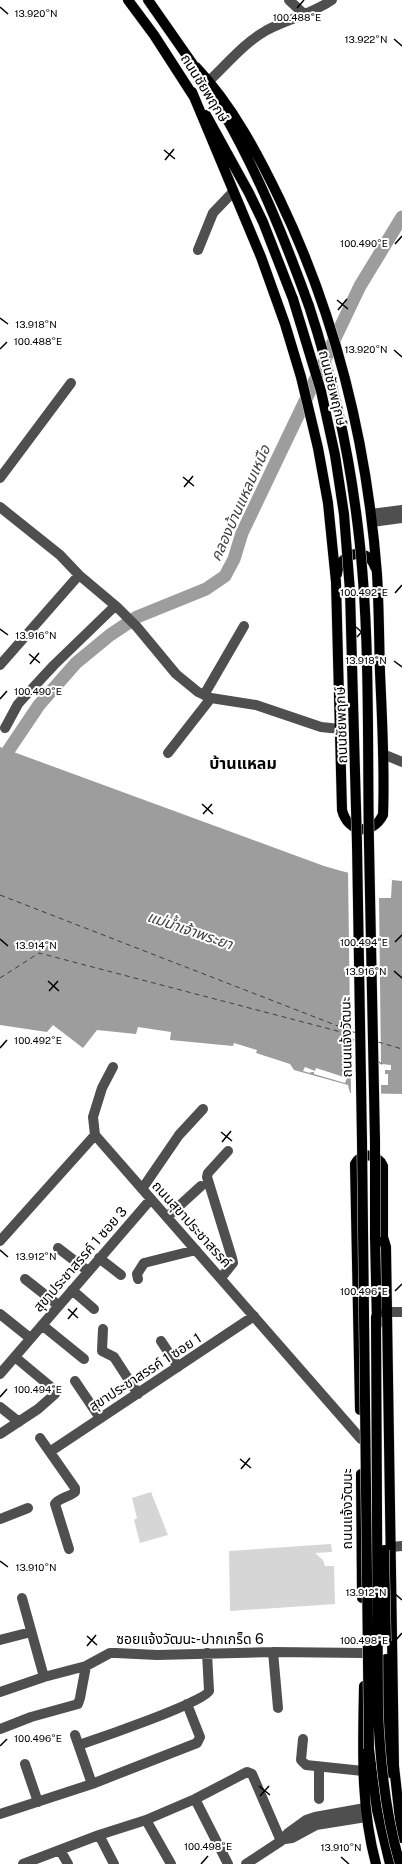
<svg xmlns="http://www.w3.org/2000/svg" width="402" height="1864" viewBox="0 0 402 1864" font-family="'Public Sans','Noto Sans Thai',sans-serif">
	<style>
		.green { fill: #d6d6d6 }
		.water { fill: #9d9d9d }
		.pier { fill: #fff }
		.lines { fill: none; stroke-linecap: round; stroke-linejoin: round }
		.river { stroke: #9d9d9d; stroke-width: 13 }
		.ferry { stroke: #3e3e3e; stroke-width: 1; stroke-dasharray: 5 4; stroke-linecap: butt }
		.major-casing { stroke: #dbdbdb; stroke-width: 11 }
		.minor { stroke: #4f4f4f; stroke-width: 10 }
		.major { stroke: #000; stroke-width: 10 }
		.major-bridge-casing { stroke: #dbdbdb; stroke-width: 11; stroke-linecap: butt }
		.major-bridge { stroke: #000; stroke-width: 10 }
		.ticks { fill: none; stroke: #000; stroke-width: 1.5 }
		.labels { text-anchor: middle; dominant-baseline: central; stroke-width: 4; stroke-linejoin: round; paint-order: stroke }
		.street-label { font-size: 14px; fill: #000; stroke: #fff }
		.water-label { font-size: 15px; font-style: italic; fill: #3e3e3e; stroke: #fff }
		.quarter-label { font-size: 16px; font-weight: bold; fill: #000; stroke: #fff }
		.ticks-label { font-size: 10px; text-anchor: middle; fill: #000; stroke: #fff; stroke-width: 4; stroke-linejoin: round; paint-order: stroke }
	</style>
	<rect width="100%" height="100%" fill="#fff"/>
	<path class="green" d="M151,1492L168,1535L140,1543L134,1520L137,1518L132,1498Z
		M331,1544L332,1552L315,1553L323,1560L325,1566H334L335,1604L230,1611L229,1551Z"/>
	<path class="water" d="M0,747L324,866C350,874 375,879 402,881V1094L350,1093L348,1085L294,1070L290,1064L256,1053L257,1050L234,1043L233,1046L170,1040L171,1032L138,1027L136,1034L97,1030L83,1048L53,1025L47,1032L0,1025Z"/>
	<path class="pier" d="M348,871L392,880L391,898H379L381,1064L391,1065V1070H385V1074H388V1085H381V1096L351,1095Z
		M305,1067L315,1071L316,1068L347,1078L345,1083L314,1074V1072H311L310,1073L303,1071Z"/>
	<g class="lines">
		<path class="river" d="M0,793L8,751L39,705L76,663L110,635L137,617L206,589L225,576L234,559L242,533L360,286L402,217"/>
		<path class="ferry" d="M0,895L356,1033
			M0,978L39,953L345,1033L356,1042
			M378,1042L402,1049
			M378,1061L385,1067"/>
		<g class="major-casing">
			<path id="major" d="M128,0L154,35L194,97
				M148,0L199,73
				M192,92L261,257L285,324L301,377L318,448L328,503L336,582L342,810C348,833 372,836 383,815C385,767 382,720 380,672C379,639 379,606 377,574C367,444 336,317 280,200C258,154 232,105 196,67
				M220,107C257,170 284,237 309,306
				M206,115L249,193L263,222L293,299
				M337,574C339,553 367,545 375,567
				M357,844L362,1141
				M369,844L375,1141
				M375,1237L377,1325
				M360,1410L355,1164C362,1152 377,1153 383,1166V1237L386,1247L394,1766L402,1838
				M361,1474L362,1598
				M386,1659L388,1773
				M364,1686C363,1746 360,1805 376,1864
				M369,1749L377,1810L390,1864"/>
		</g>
		<path class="minor" d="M289,0L305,15
			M209,81C228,63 244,43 267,30C288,19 312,14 332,0
			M198,250L213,213L233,192
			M0,478L71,383
			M0,507L60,555L79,575L117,607L137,627L176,674L198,692L211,698L256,705L321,727L340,729
			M371,514L402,510
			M372,522L402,518
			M0,665L79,575
			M204,695L244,626
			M5,728L18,704L28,693L54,665L115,606
			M168,753L211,698
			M383,754L402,762
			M95,1135L361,1439
			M95,1135L93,1117L102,1088L113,1067
			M142,1189L179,1135L203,1109
			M167,1217L201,1186
			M0,1241L95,1135
			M58,1248L88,1271
			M99,1258L121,1275
			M221,1278L233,1263L232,1258L207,1177L208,1173L228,1151
			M25,1279L58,1305
			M138,1279L137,1274L144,1263L196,1250
			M72,1290L94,1309
			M386,1312H402
			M0,1314L30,1338
			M42,1325L84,1359
			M103,1329L102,1351L114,1357L138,1394
			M161,1341L178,1367
			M0,1374L151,1199
			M75,1381L100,1418
			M0,1407L19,1422
			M0,1434L38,1409L55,1394V1391L51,1387L15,1357
			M40,1438L75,1488V1492C69,1497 59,1498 55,1504L69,1549
			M51,1451L254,1316
			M0,1519L28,1508
			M391,1547L402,1546
			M22,1598L44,1677
			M0,1640L31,1632
			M273,1652L278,1708
			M0,1692L44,1677L86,1666L110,1653H116L157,1655L273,1652L364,1653
			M0,1729L31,1717L78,1704L80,1698L86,1666
			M75,1735L92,1784
			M303,1739L301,1760L306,1765L363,1771
			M79,1745C97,1739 205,1702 209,1691L207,1653
			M25,1764L38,1802
			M319,1767V1799
			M195,1799L228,1864
			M0,1814L92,1784L197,1743L200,1737L187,1704
			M146,1820L171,1864
			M99,1835L114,1864
			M285,1839L292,1838L316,1825L366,1817
			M60,1850L68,1864
			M23,1864L99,1835L146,1820L195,1799L247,1772L252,1774L281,1841
			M246,1864L281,1841L288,1833L306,1820L315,1817L365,1808"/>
		<use href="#major" class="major"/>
		<g class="major-bridge-casing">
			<path id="major-bridge" d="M293,299L321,391L335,455L344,514L350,591L357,844
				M309,306C331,373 347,442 356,512C371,622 367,734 369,844
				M362,1141L369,1749
				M375,1141V1237
				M376,1317L378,1710C380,1762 385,1814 400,1864
				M384,1550L386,1641"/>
		</g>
		<use href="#major-bridge" class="major-bridge"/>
	</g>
	<path class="ticks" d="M0,7L8,14M297,8L304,0M394,39L402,46M164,150L175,159M165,160L174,149M395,244L402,236M337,300L348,309M338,310L347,299M0,318L8,324M0,349L7,342M394,350L402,357M183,477L194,486M184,487L193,476M395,593L402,585M356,627L367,637M0,629L8,635M357,637L366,627M29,654L40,663M394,661L402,667M30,664L39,653M0,699L7,691M202,804L213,814M203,814L212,804M0,939L8,946M395,942L402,935M394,971L402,978M48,981L59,991M49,991L58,981M0,1048L7,1040M221,1132L232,1141M222,1142L231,1131M0,1250L8,1257M395,1291L402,1284M68,1309L78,1318M68,1319L77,1308M0,1397L7,1389M240,1459L251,1468M241,1469L250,1458M0,1561L8,1567M394,1593L402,1600M87,1636L97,1645M395,1641L402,1633M87,1646L96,1635M0,1746L7,1739M259,1786L270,1795M260,1796L269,1786M341,1857L349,1864M201,1864L208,1856"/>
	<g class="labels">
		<g class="street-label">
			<text transform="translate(205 88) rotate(58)">ถนนชัยพฤกษ์</text>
			<text transform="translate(333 388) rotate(76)">ถนนชัยพฤกษ์</text>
			<text transform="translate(341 725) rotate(-92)">ถนนชัยพฤกษ์</text>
			<text transform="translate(346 1037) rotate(-91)">ถนนแจ้งวัฒนะ</text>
			<text transform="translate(192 1224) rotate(48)">ถนนสุขาประชาสรรค์</text>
			<text transform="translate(80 1259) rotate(-49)">สุขาประชาสรรค์ 1 ซอย 3</text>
			<text transform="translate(145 1372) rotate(-33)">สุขาประชาสรรค์ 1 ซอย 1</text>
			<text transform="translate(347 1509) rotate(-90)">ถนนแจ้งวัฒนะ</text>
			<text x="190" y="1639">ซอยแจ้งวัฒนะ-ปากเกร็ด 6</text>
		</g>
		<g class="water-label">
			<text transform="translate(240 503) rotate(-66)">คลองบ้านแหลมเหนือ</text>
			<text transform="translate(190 930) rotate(19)">แม่น้ำเจ้าพระยา</text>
		</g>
		<g class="quarter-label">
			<text x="243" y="763">บ้านแหลม</text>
		</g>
	</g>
	<g class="ticks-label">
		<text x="36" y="17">13.920°N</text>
		<text x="297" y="21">100.488°E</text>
		<text x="366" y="43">13.922°N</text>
		<text x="364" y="247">100.490°E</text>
		<text x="36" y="328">13.918°N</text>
		<text x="38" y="345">100.488°E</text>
		<text x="366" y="353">13.920°N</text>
		<text x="364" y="596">100.492°E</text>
		<text x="36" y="639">13.916°N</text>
		<text x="366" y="664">13.918°N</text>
		<text x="38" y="695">100.490°E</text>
		<text x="364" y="946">100.494°E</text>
		<text x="36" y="949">13.914°N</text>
		<text x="366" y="975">13.916°N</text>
		<text x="38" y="1044">100.492°E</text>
		<text x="36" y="1260">13.912°N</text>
		<text x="364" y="1295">100.496°E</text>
		<text x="38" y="1393">100.494°E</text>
		<text x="36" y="1571">13.910°N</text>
		<text x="366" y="1596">13.912°N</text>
		<text x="364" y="1644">100.498°E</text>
		<text x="38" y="1742">100.496°E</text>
		<text x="208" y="1850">100.498°E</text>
		<text x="341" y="1851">13.910°N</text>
	</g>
</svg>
